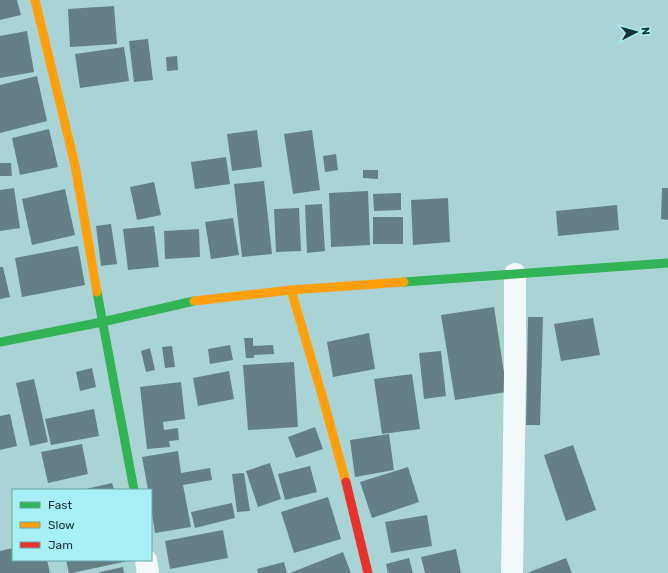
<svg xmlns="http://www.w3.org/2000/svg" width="668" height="573" viewBox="0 0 668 573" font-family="Rubik,sans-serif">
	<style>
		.building { fill: #648085 }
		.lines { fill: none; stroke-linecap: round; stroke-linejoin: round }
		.street { stroke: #f2f8f9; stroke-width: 22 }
		.fast { stroke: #30b455; stroke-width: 9 }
		.slow { stroke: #ff9f0a; stroke-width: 9 }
		.jam { stroke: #e5322d; stroke-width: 9 }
	</style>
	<rect width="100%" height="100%" fill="#aad3d5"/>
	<path class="building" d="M0,0H17L21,15L0,20Z
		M114,6L117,44L70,47L68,9Z
		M27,31L34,72L0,78V36Z
		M148,39L153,80L134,82L129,41Z
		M124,47L129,81L80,88L75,54Z
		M177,56L178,70L167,71L166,57Z
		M37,76L47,121L0,133V85Z
		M49,129L58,167L20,175L12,138Z
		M257,130L262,167L232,171L227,134Z
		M312,130L320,190L293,194L284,134Z
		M336,154L338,170L325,172L323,156Z
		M226,157L230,184L195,189L191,162Z
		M0,163H11L12,176H0Z
		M363,170H378V179L363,178Z
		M264,181L272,254L242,257L234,184Z
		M154,182L161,215L137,220L130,187Z
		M14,188L20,228L0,231V190Z
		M662,188H668V220L661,219Z
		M65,189L75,235L32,245L22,199Z
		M368,191L370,245L331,247L329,193Z
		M401,193V210L374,211L373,194Z
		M448,198L450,242L413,245L411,200Z
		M322,204L325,251L307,253L305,205Z
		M617,205L619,230L558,236L556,211Z
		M299,208L301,251L276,252L274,209Z
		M373,217H403V244H373Z
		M233,218L239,255L211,259L205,222Z
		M111,224L117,264L101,266L96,226Z
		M154,226L159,267L128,270L123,229Z
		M199,229L200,257L165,259L164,231Z
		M78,246L85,285L22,297L15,258Z
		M0,267H3L10,297L0,299Z
		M494,307L507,392L455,400L441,315Z
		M528,317H543L540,425H526Z
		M593,318L600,355L561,361L554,324Z
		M369,333L375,369L333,377L327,342Z
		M244,338H253V346L273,345L274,354L254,355V358H246Z
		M230,345L233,360L210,364L208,349Z
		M172,346L175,367L165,368L162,347Z
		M150,348L155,370L146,372L141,351Z
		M441,351L446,396L424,399L419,353Z
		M294,362L298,427L248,430L243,365Z
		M92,368L96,387L80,391L76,372Z
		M229,371L234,399L198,406L193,378Z
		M412,374L420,429L382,434L374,379Z
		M34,379L48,442L30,446L16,383Z
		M181,382L185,419L163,422L164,430L178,428L179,440L169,441L170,447L147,449L140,387Z
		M94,409L99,436L51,445L45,419Z
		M10,414L17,446L0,450V416Z
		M315,427L323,449L296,458L288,437Z
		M389,434L394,470L355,477L350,440Z
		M82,444L88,474L48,483L41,452Z
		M573,445L596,510L566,521L544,455Z
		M178,451L181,473L210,468L212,480L183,485L191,527L155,533L151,508V490H148L142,457Z
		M270,463L281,499L258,507L246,471Z
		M310,466L317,492L285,500L278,474Z
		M408,467L419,502L372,518L360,482Z
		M244,473L250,511L237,512L232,474Z
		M112,483L114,490H86V489Z
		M328,497L341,539L294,553L281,512Z
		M232,503L235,518L195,528L191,512Z
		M427,515L432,546L391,553L385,522Z
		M223,530L228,558L170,569L165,541Z
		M13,548V560H47L50,573H0V551Z
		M456,549L461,573H425L421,557Z
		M343,552L351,573H290Z
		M409,558L413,573H388L386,564Z
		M566,558L572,573H527Z
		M66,560H128V561L72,573H69Z
		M284,562L287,573H258L257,569Z
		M123,567L124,573H100V572Z"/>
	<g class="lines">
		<path class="street" d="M146,560L148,573
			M512,573L515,375V274"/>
		<path class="fast" d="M404,282L668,263
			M97,292L134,490
			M0,342L102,322L194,301"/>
		<path class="slow" d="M35,0L75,165L97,292
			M291,290L322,395L346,482
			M194,301L291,290L404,282"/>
		<path class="jam" d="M346,482L368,573"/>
	</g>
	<rect x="12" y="489" width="140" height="72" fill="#a5eff5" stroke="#6ba3a8"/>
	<rect x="20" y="502" width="20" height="6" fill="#30b455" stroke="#6ba3a8"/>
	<text x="48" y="509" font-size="12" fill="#133234">Fast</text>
	<rect x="20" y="522" width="20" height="6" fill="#ff9f0a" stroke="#6ba3a8"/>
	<text x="48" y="529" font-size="12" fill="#133234">Slow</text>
	<rect x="20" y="542" width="20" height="6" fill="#e5322d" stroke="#6ba3a8"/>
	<text x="48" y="549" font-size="12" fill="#133234">Jam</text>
	<g transform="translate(636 32) rotate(84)" stroke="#a5eff5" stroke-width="3" paint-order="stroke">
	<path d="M0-3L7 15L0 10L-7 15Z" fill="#133234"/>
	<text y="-6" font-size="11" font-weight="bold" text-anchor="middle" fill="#133234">N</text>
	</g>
</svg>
